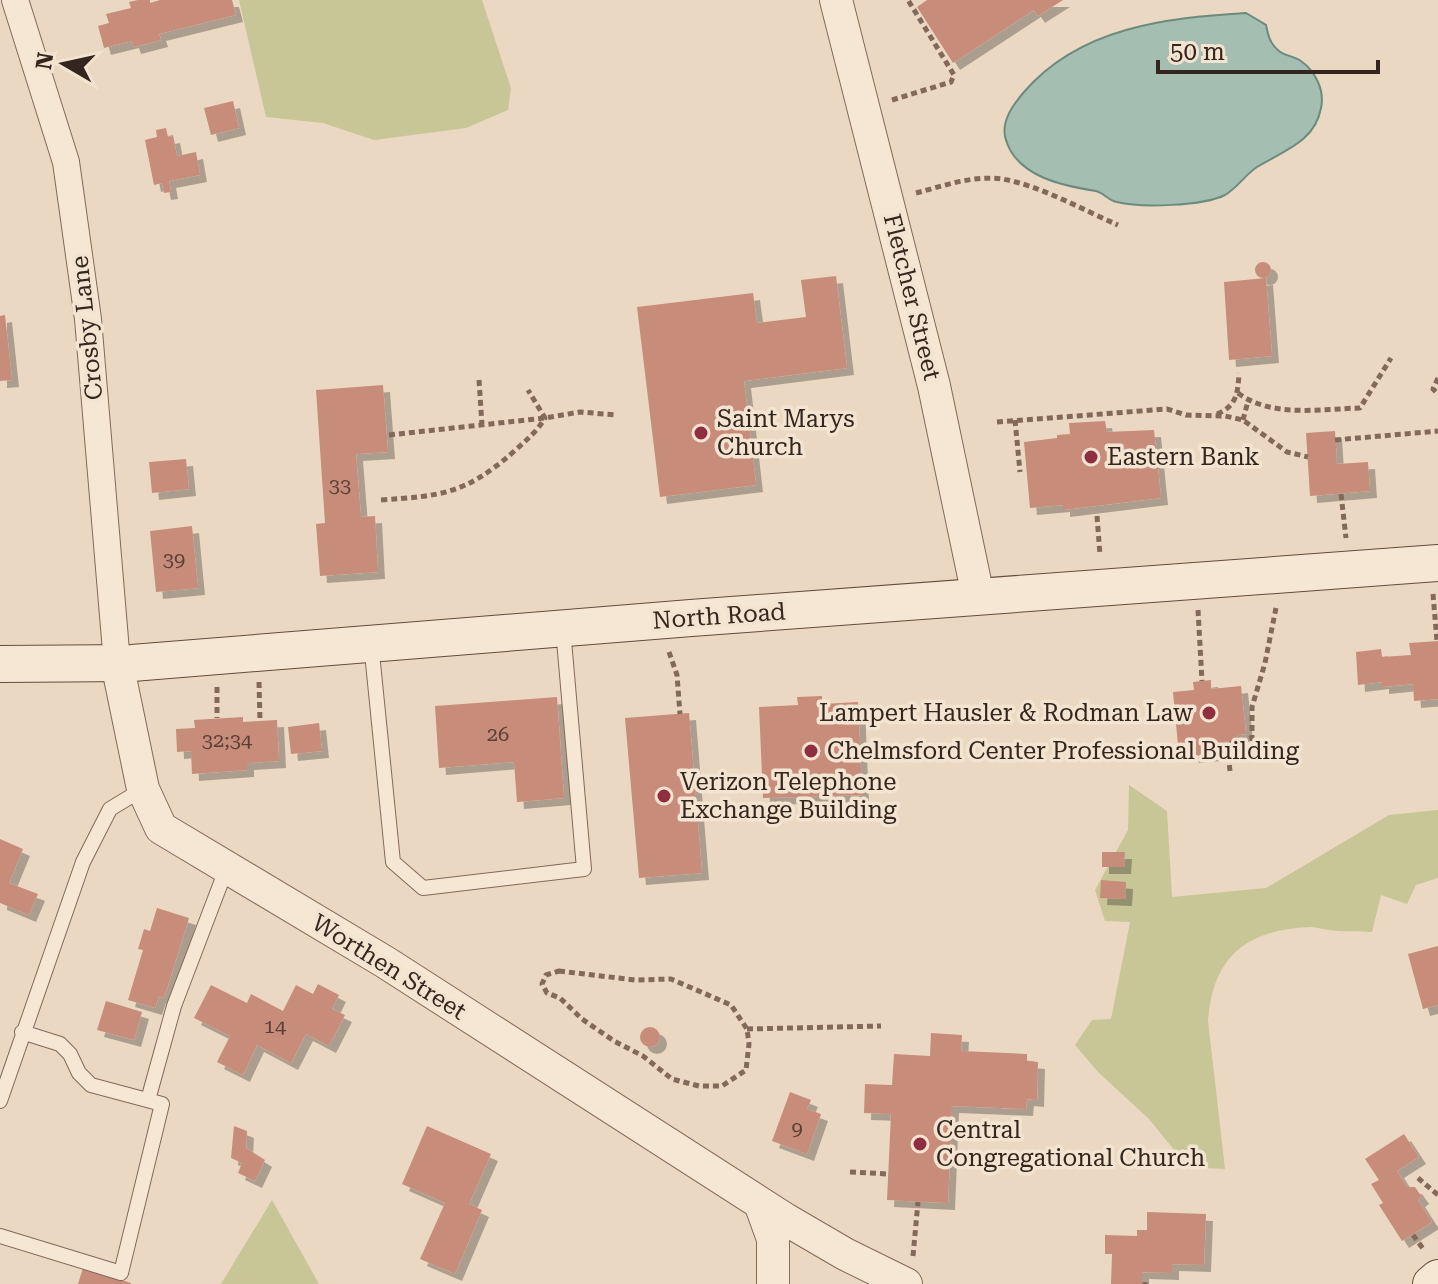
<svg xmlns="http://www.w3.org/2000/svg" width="1438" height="1284" viewBox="0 0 1438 1284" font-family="'Roboto Serif',serif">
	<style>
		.green { fill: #c8c597 }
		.water { fill: #a4beb2; stroke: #6c8b7e; stroke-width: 2 }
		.building { fill: #c78d7a; filter: url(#shadow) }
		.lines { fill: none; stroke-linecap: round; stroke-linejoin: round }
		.service-casing { stroke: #83695a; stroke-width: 16 }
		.minor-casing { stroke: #83695a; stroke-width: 28 }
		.tertiary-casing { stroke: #83695a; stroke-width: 34 }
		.secondary-casing { stroke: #654b3d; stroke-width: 38 }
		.path { stroke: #83695a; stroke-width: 5; stroke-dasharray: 6 4; stroke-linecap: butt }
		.service { stroke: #f6e6d4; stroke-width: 14 }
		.minor { stroke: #f6e6d4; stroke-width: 26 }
		.tertiary { stroke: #f6e6d4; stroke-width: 32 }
		.secondary { stroke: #f6e6d4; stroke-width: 36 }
		.poi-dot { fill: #8f2e3f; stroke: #f3e3d1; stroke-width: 3 }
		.labels { text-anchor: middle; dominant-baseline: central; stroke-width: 7; stroke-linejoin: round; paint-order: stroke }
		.number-label { font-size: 20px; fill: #593f35 }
		.street-label { font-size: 24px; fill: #34251e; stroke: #f3e3d1 }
		.poi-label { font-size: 24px; fill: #34251e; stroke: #f3e3d1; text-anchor: start }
	</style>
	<defs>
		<filter id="shadow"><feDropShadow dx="7" dy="7" stdDeviation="0" flood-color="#0004"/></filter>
	</defs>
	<rect width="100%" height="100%" fill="#ebd8c2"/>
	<path class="green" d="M239,0H482L511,88L508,110L466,128L374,140L323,123L266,117Z
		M1129,785L1167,811L1172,897L1266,888L1389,815L1438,810V878L1416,885L1407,904L1381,895L1372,932C1357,931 1343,932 1328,930C1322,929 1316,927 1310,927C1246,930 1213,956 1208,1021L1225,1169L1188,1167L1149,1119L1098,1072L1075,1045L1092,1020L1111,1019L1130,922L1105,921L1095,890L1128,830Z
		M272,1200L319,1284H221Z"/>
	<path class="water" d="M1246,13L1266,25C1268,35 1270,44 1279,51C1285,56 1294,56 1301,61C1315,71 1325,90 1321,108C1315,142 1283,151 1257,167C1245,175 1237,188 1225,195C1203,206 1141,208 1117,202C1109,201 1104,193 1096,191C1064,186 1017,177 1006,140C1000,122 1013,105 1024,92C1080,27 1166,18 1246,13Z"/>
	<path class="building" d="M138,0H150V3L160,0H232L236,15L159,34L161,40L134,47L132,41L104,48L98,26L109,23L106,14L131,8L129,2Z
		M927,0H1063L1038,16L1034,10L953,63L917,7Z
		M233,101L239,128L211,135L204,108Z
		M166,128L168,137L173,136L177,156L196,152L200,175L169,181L171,192L164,193L162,183L154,185L145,140L157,137L156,130Z
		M1255 270a8 8 0 1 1 16 0a8 8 0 1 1-16 0Z
		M836,276L847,368L744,381L756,485L660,497L637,307L753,293L757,323L806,317L801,280Z
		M1266,278L1272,356L1229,360L1224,282Z
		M5,315L12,380L0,381V316Z
		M383,385L388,452L356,454L361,517L375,516L378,572L320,576L316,524L325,523L316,390Z
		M1105,421L1107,432L1154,430L1161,498L1063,510V505L1030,508L1024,442L1057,438V435L1070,434L1069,423Z
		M1335,431L1337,464L1368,462L1370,491L1310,496L1306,433Z
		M186,459L189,489L152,493L149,462Z
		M192,526L198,588L156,592L150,531Z
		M1438,641V699L1414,701L1413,684L1382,687V682L1358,685L1356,652L1381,649L1382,657L1411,655L1409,643Z
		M1211,680V689L1241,686L1246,734L1237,735V740L1224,742L1225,753L1192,756L1191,744L1178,745L1173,692L1194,690L1193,682Z
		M822,696V704L858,702L862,795L763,798L759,707L798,705L797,697Z
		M557,697L564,798L517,802L514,762L439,768L435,706Z
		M689,713L702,873L639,878L625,718Z
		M243,717V722L277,720L279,761L247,763V770L192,774L191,751L177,752L176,729L195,728L194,720Z
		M319,723L322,751L291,754L288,727Z
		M0,839L23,849L9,883L38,894L29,915L0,903Z
		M1102,852H1125L1124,867H1102Z
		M1101,880L1126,882L1125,899L1100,898Z
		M157,908L189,918L164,998L159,996L155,1008L128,1000L143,950L138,949L144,929L150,931Z
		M1438,946V1005L1423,1009L1408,954Z
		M318,984L339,995L332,1009L345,1015L329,1046L306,1034L291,1063L257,1045L243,1075L217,1062L230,1036L194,1018L211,985L247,1003L251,994L283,1011L296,985L313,994Z
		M106,1001L142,1012L134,1040L97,1030Z
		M640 1037a10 10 0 1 1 20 0a10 10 0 1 1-20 0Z
		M931,1033L962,1035L961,1051L1027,1054V1061L1038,1062L1037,1100L1027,1099L1026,1109L952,1106L948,1203L887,1200L891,1114L864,1113L865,1084L892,1085L894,1054L930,1056Z
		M790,1092L811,1100L807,1109L821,1114L807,1154L772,1141Z
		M234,1126L247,1131L246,1148L265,1160L255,1181L238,1173L242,1163L231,1158Z
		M427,1126L491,1154L469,1204L482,1210L455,1274L420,1259L445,1203L402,1184Z
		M1404,1134L1419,1157L1397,1171L1407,1187H1415L1422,1197L1418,1200L1432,1222L1402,1241L1379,1205L1383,1203L1371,1184L1379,1180L1365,1159Z
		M1147,1212L1206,1214L1204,1265L1172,1264V1273L1142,1272V1284H1111L1112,1254H1105V1235L1137,1236V1230H1147Z
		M83,1268L131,1283V1284H78Z"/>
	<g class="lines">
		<g class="service-casing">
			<path id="service" d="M371,643L393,862L423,888L584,869L563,629
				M148,1100L174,1006L227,867
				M0,1101L83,862L110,809L143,789
				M0,1236L121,1273L162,1104L91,1085L79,1073L70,1054L60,1044L22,1032"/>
		</g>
		<g class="minor-casing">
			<path id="minor" d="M15,0L66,162L88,319L117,663"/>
		</g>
		<g class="tertiary-casing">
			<path id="tertiary" d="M836,0L934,386L978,596
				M117,663L143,789L161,828L385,962L785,1219L845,1254L906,1284
				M760,1203L773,1239V1284"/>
		</g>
		<g class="secondary-casing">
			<path id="secondary" d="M0,664L132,663L691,618L1438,563
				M1431,1284L1438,1278"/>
		</g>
		<path class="path" d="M892,100L951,82L954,75L908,0
			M916,193C943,186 973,175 1002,179C1039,185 1083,210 1118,225
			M1438,378L1433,389L1438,394
			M479,380L482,425
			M1238,393C1271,418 1321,409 1360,408L1391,358
			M1217,414C1237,406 1238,392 1239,373
			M1015,420L1020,472
			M1243,420L1248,401
			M997,422L1167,409L1186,415L1225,416L1243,420L1287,452L1308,457
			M389,435L545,418L580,412L617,415
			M1335,440L1438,431
			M1341,494L1346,538
			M381,500C440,496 465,494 511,454C524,442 536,433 545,418L528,390
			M1097,516L1100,555
			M1433,594L1437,641
			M1198,610L1202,681
			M669,652L677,675L680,714
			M259,682L260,721
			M217,687V718
			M1230,771L1227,744L1252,738V707L1265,663L1276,608
			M559,971L635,980L671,979L731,1005L747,1029L749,1044L746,1070L722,1086H699L672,1079L643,1056L614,1041L582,1019L560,998L547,993L542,984L546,975Z
			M747,1029L881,1026
			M850,1172L888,1174
			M1418,1178L1438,1195
			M1413,1235L1424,1250
			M913,1256L918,1202
			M1145,1284V1282"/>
		<use href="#service" class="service"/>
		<use href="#minor" class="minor"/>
		<use href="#tertiary" class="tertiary"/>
		<use href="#secondary" class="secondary"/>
	</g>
	<g class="poi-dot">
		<circle cx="701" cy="433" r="8"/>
		<circle cx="1091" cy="457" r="8"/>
		<circle cx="1209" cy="713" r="8"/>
		<circle cx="811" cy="751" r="8"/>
		<circle cx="664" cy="796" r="8"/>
		<circle cx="920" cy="1144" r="8"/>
	</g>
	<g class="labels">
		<g class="number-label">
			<text x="340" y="485">33</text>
			<text x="174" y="559">39</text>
			<text x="498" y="734">26</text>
			<text x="227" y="740">32;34</text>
			<text x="275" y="1026">14</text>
			<text x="797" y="1128">9</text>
		</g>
		<g class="street-label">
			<text transform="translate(912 297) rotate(76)">Fletcher Street</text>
			<text transform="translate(87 328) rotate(-96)">Crosby Lane</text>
			<text transform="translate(719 616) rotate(-4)">North Road</text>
			<text transform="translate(389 967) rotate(32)">Worthen Street</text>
		</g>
		<g class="poi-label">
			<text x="717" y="419">Saint Marys<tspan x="717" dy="28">Church</tspan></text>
			<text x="1107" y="457">Eastern Bank</text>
			<text x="1193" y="713" text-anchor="end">Lampert Hausler &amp; Rodman Law</text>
			<text x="827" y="751">Chelmsford Center Professional Building</text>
			<text x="680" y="782">Verizon Telephone<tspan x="680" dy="28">Exchange Building</tspan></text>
			<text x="936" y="1130">Central<tspan x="936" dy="28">Congregational Church</tspan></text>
		</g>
	</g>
	<g transform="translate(64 64) rotate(279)" stroke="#f3e3d1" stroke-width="6" paint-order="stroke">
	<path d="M0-6L14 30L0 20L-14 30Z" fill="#34251e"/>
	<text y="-12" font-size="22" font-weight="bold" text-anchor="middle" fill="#34251e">N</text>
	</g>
	<path d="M1158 60v12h220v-12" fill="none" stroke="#34251e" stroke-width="4"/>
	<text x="1170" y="60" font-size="24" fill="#34251e" stroke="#f3e3d1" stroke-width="6" paint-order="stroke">50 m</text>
</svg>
